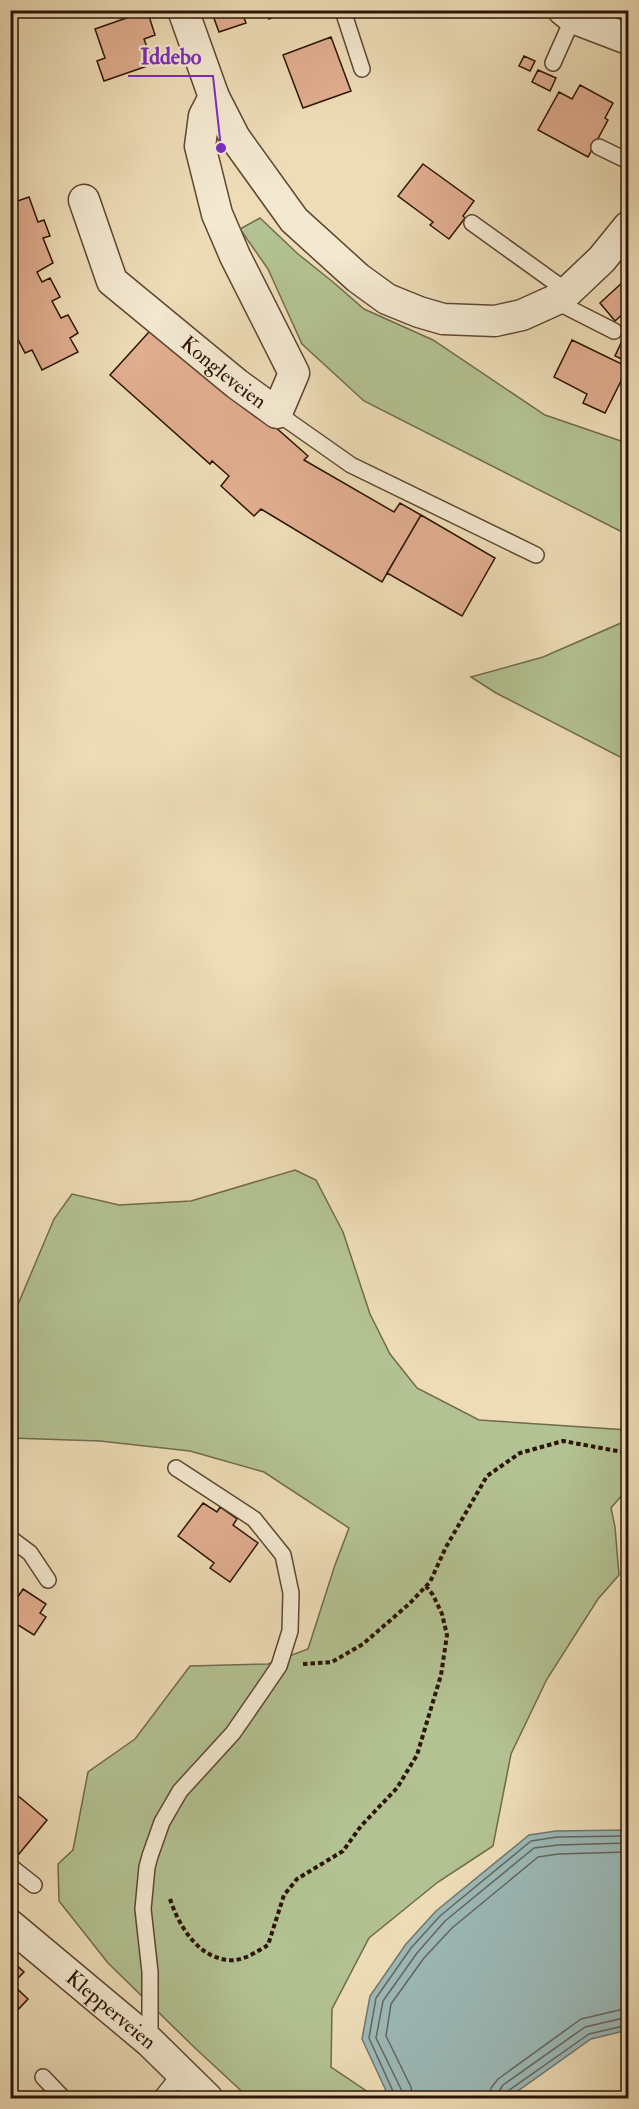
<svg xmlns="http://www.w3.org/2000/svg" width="639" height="2109" viewBox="0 0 639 2109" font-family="'IM FELL Double Pica',serif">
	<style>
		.green { fill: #b3c292; stroke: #706b4c; stroke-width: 1.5 }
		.water { fill: #9cb9b7; stroke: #707770; stroke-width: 1.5 }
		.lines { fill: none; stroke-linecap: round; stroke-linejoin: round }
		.shore { stroke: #64665e; stroke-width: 1.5 }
		.building { fill: #e1ae90; stroke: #2d1405; stroke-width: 1.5 }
		.service-casing { stroke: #5d4631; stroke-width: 18 }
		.minor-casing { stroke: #5d4631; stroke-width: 33 }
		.path { stroke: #2d1405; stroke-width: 4; stroke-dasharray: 4.5 3; stroke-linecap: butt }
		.service { stroke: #f3e8d0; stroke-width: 15 }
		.minor { stroke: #f3e8d0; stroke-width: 30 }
		.labels { text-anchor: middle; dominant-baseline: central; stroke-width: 5; stroke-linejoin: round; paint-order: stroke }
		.street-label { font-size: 21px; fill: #2d1405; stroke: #f3e8d0 }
		.leader { fill: none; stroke: #7b2cbf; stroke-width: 2 }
		.callout-dot { fill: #7b2cbf; stroke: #f3e8d0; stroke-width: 2 }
		.callout-label { font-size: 22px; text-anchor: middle; font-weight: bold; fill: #7b2cbf; stroke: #f3e8d0; stroke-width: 5; stroke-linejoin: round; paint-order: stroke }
	</style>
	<rect width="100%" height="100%" fill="#eddcb6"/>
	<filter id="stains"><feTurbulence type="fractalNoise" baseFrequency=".00333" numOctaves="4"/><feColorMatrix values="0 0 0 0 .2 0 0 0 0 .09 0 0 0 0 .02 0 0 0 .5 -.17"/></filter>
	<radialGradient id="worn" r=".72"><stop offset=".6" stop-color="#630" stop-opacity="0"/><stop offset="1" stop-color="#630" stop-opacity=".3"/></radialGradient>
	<path class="green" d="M260,218L298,254L333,282L364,309L433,340L545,415L621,441L628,442V535L364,401L302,344L268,269L240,229Z
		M628,620V761L496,693L471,677L543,657Z
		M295,1170L316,1180L343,1232L370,1314L390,1354L417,1388L479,1420L628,1430V1488L611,1508L615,1527L619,1575L598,1599L547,1679L511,1754L493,1846L438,1882L369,1938L332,2009L331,2067L377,2098H249L195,2048L108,1963L59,1901L58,1864L73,1850L88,1772L135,1739L190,1666L268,1664L308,1649L335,1565L349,1528L264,1472L190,1451L100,1441L11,1438V1321L54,1219L72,1194L119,1205L191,1201Z"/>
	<path class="water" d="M628,1830V2030L591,2039L508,2098H394L388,2095L362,2039L370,1996L406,1944L436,1911L529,1835L556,1831Z"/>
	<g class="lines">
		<path class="shore" d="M396,2098L369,2038L376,1998L411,1948L440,1916L531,1841L557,1837L628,1836
			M404,2098L402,2091L376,2038L383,2001L417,1953L445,1921L534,1848L558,1845L628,1843
			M413,2098L411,2087L386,2036L391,2004L424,1958L452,1928L538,1857L558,1854L628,1852
			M489,2098L491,2088L498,2079L581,2019L628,2008
			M498,2098L499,2091L503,2085L585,2027L628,2017
			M506,2098L508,2091L589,2034L628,2025"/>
	</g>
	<path class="building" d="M211,10H241L246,23L219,32Z
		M266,10H292L269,19Z
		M148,13L155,35L144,39L153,64L104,81L97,61L105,58L95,29L135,15L136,17Z
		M331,37L351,91L303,108L283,55Z
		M524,56L535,61L530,71L519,66Z
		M538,70L556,78L550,91L532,82Z
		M580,85L613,103L605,118L608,120L588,157L538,130L559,92L572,99Z
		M423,164L474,201L463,216L465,218L449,239L430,225L433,222L398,196Z
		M29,197L38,222L44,220L50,236L43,238L53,263L37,272L42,282L50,278L60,297L52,301L61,318L68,315L78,333L70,338L78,352L42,370L32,350L25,353L10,324V200L12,203Z
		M624,281L628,285V317L625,312L615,321L600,303Z
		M158,322L256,413L273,428L274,426L308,456L304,460L394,512L400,503L421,515L382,582L261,509L254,516L221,486L229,476L212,461L210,464L110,375Z
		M628,328V362L615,356Z
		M572,340L628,367L605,413L583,403L587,394L554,377Z
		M421,515L495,558L462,616L387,573Z
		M203,1503L217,1512L220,1507L237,1519L233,1525L258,1543L230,1582L210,1568L214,1563L178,1536Z
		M23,1589L46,1604L40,1613L46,1617L34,1635L10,1620V1594L17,1598Z
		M11,1790L47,1820L19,1854L10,1847Z
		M10,1959L24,1972L12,1984L28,1999L10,2018Z"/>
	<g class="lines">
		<g class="service-casing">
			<path id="service" d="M344,14L362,69
				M553,63L573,18
				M599,147L628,161
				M472,223L568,292
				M555,301L614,331
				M277,413L351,465L536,555
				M10,1538L30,1553L48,1580
				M10,1866L34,1885
				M150,2042V1972L143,1909L147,1867L150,1856L162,1822L180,1791L233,1733L262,1691L279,1666L290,1631L291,1593L283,1555L254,1519L176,1468
				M43,2077L63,2098
				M161,2098L181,2073"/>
		</g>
		<g class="minor-casing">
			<g id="minor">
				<path d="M183,10L214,97L235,138L294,220L358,278L387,299L419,312L443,319L495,321L522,315L562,297L602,259L628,227"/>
				<path d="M563,10L573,18L628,39"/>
				<path id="s1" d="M84,200L112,281L237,384L277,413L294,373L235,256L217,214L200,146L204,116L214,97"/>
				<path id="s2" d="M10,1925L150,2042L207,2098"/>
			</g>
		</g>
		<path class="path" d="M303,1664L332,1662L363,1644L409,1604L430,1582L446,1547L487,1476L520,1453L563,1441L628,1453
			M170,1899C179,1926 198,1958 229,1960C242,1962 258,1951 268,1945L284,1895L297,1879L343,1851L361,1826L397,1788L417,1755L441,1675L447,1635L442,1614L433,1595L426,1586"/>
		<use href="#service" class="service"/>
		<use href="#minor" class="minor"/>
	</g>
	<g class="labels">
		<g class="street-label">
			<text stroke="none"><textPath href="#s1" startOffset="230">Kongleveien</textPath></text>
			<text stroke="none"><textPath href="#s2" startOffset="132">Klepperveien</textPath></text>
		</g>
	</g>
	<path class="leader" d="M221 148L213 76H128"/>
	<circle class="callout-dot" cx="221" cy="148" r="6"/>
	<g class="callout-label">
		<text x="171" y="64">Iddebo</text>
	</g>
	<rect width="639" height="2109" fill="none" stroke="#eddcb6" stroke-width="36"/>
	<rect x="12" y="12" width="615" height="2085" fill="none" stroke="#2d1405" stroke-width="3"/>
	<rect x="18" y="18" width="603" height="2073" fill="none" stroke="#2d1405" stroke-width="1.5"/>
	<rect width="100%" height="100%" filter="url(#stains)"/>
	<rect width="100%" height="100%" fill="url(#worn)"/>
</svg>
